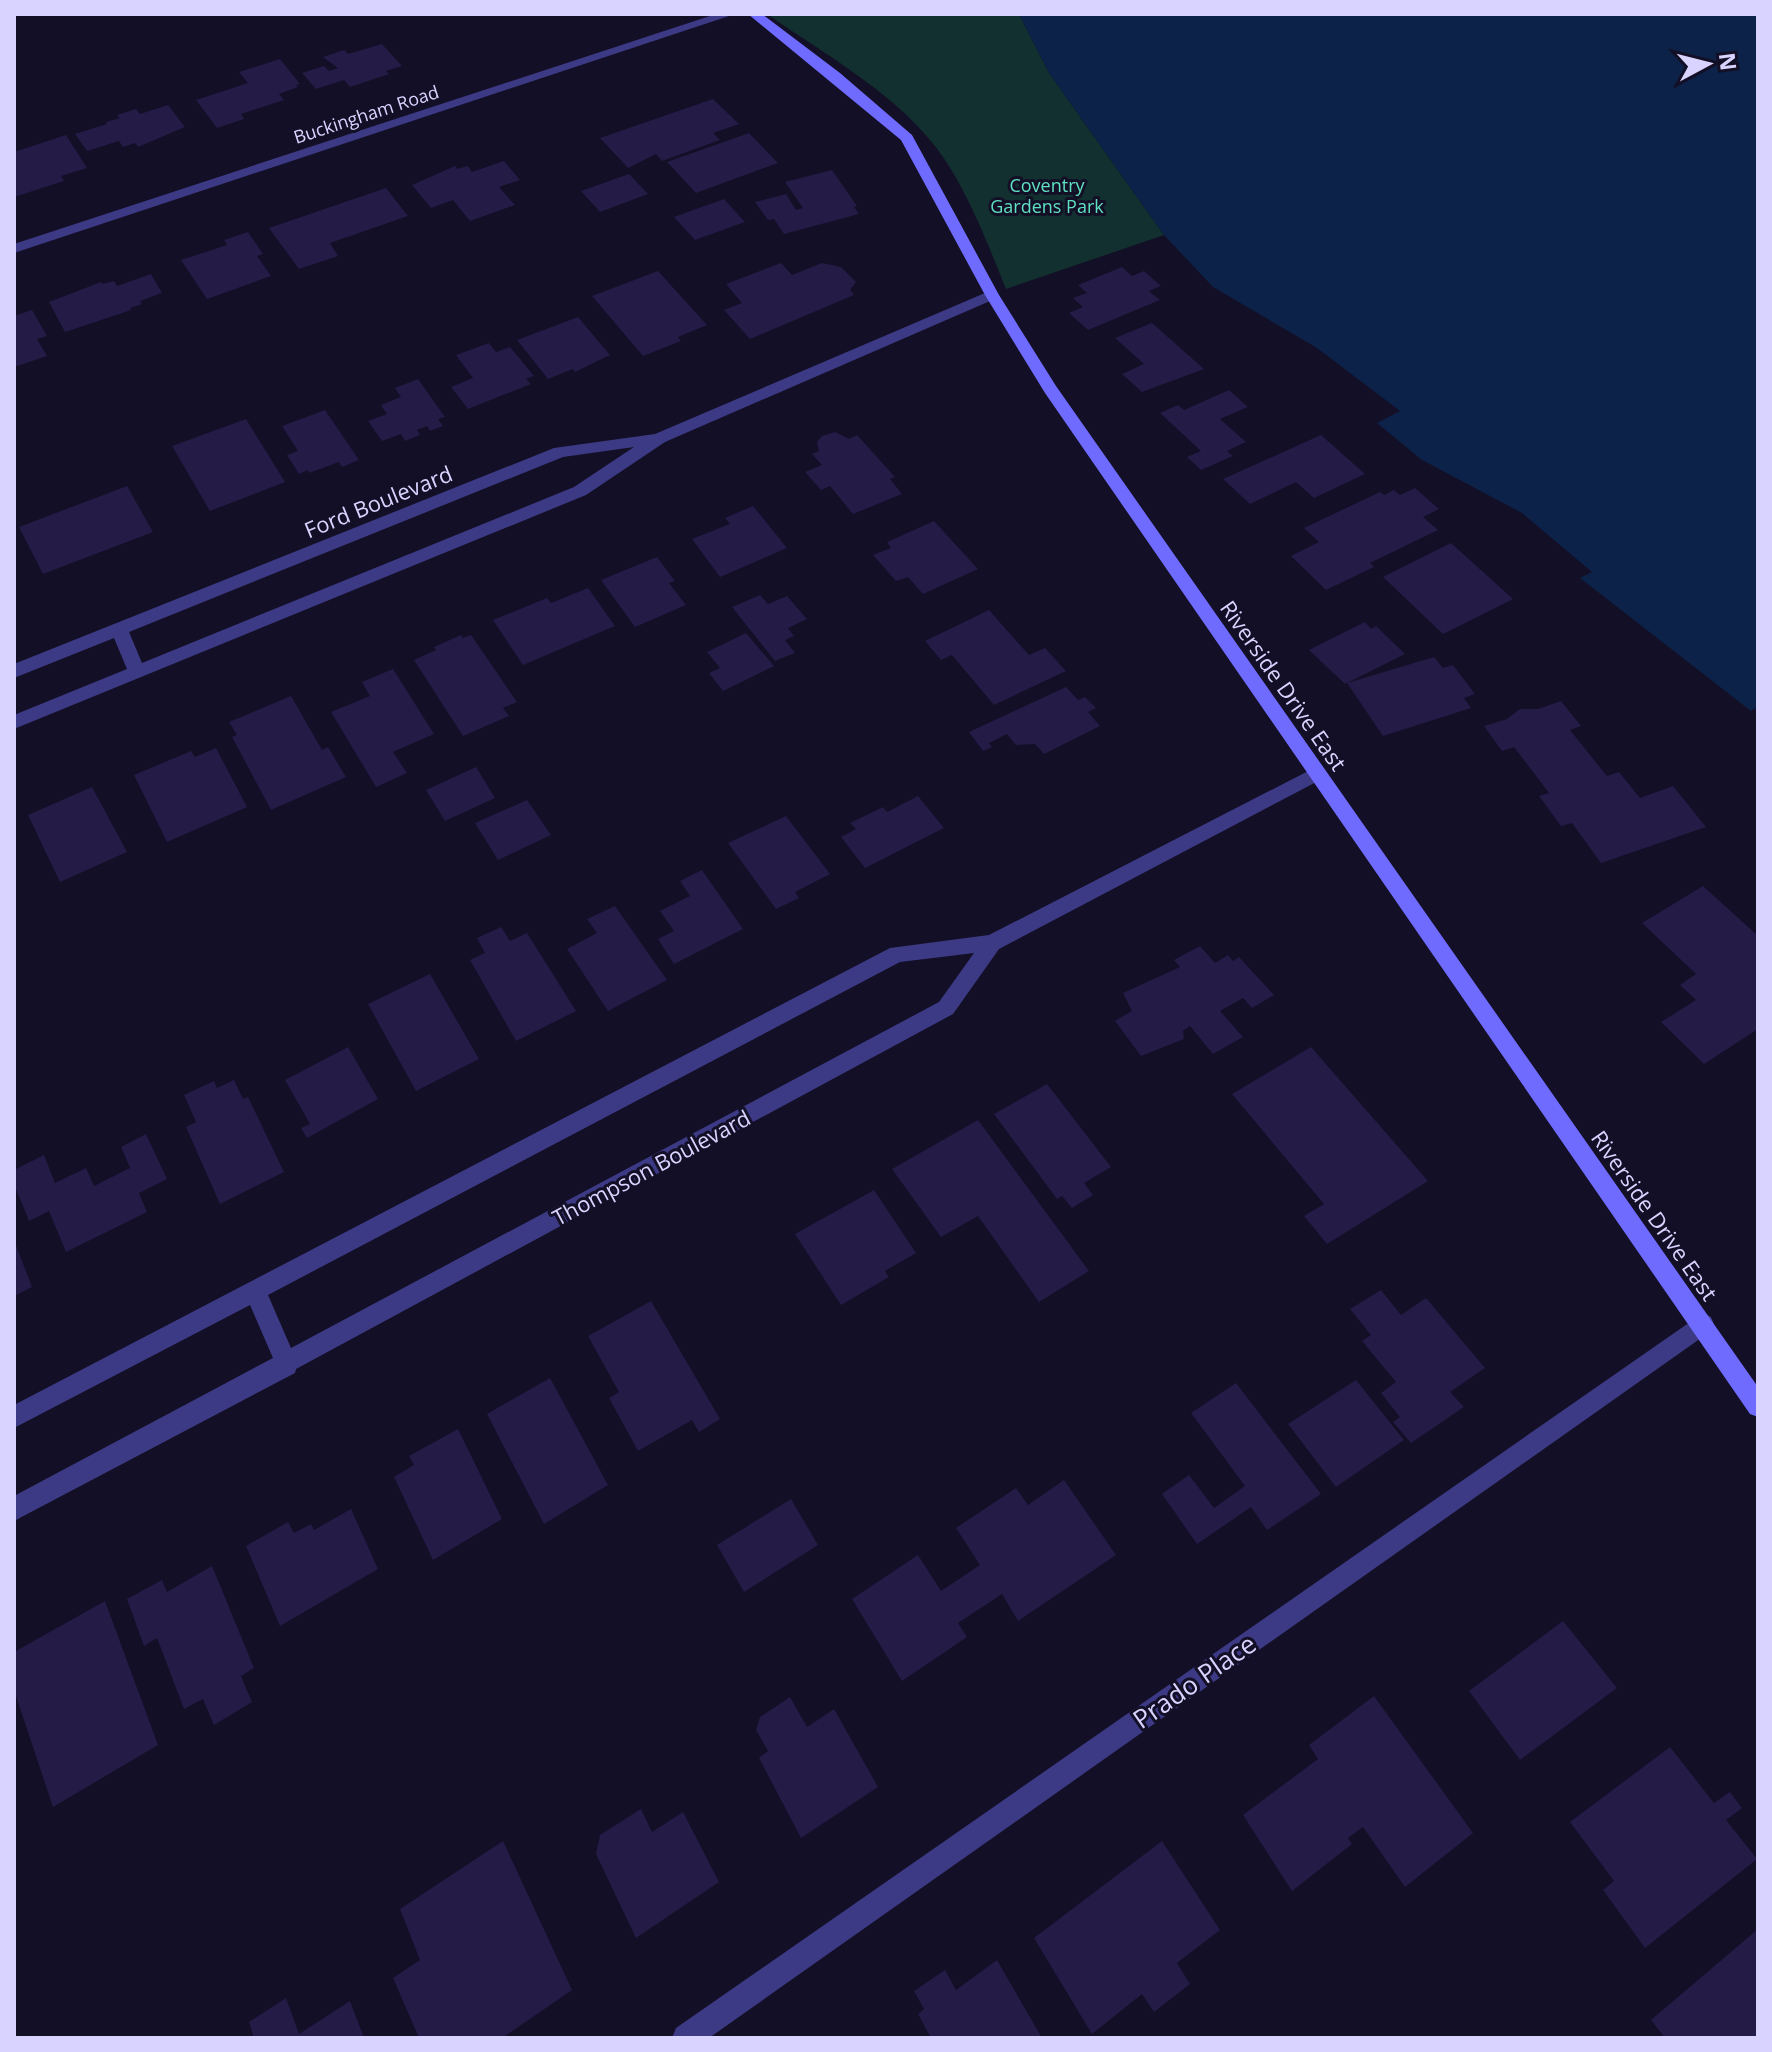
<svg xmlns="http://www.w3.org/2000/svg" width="1772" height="2052" viewBox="0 0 1772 2052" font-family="'Open Sans',sans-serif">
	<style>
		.green { fill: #12302f }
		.water { fill: #0c2248 }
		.building { fill: #241b47 }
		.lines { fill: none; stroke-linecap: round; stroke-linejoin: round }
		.street { fill: #3d3a85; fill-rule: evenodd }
		.secondary { fill: #6f6bff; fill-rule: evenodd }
		.labels { text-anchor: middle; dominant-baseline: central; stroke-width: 6; stroke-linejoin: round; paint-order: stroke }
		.far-street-label { font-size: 18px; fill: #d9d4ff; stroke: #130f26 }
		.far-park-label { font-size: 18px; fill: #5fe0c0; stroke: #130f26 }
		.street-label { font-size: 22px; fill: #d9d4ff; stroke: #130f26 }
		.near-street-label { font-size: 26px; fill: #d9d4ff; stroke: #130f26 }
	</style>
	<rect width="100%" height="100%" fill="#130f26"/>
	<path class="green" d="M767,14H1019L1049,73L1164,235L1006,289C987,242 966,186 935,146C892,91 824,54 767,14Z"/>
	<path class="water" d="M1019,14H1758V706L1751,711L1580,578L1592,572L1522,513L1422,460L1377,423L1400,411L1317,348L1213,287L1164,235L1049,73Z"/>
	<path class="building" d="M382,44L402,66L386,71L389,74L350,87L344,80L316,89L302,73L324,66L329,71L338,68L323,57L344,50L348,54Z
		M280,59L300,84L296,85L298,87L279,94L284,100L241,114L244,119L217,128L196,100L248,83L239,72Z
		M713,99L739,124L713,133L720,140L662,161L656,154L628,168L600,138Z
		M168,105L185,127L138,147L135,143L123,147L119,141L87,151L75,134L107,124L106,122L120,118L117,115L136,109L140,114Z
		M749,133L778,163L696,193L667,162Z
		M66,135L87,168L61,176L64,181L14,197V152Z
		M504,161L520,180L499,187L515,205L470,221L453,200L431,208L412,185L455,166L457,169L468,166L472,172Z
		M832,170L857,206L854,207L859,214L784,234L774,219L768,220L755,202L786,194L796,210L803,208L785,182Z
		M629,174L648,194L600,212L581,191Z
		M386,188L408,216L330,243L338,256L299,269L269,228Z
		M724,199L745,222L695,240L674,217Z
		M248,232L263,254L257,256L271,276L207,299L181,260L227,245L224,240Z
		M781,263L792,275L822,263L841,267L856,282L850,290L854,295L750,339L724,310L742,303L726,284Z
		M1122,267L1132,276L1144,271L1161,286L1149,291L1160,300L1088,330L1069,313L1083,307L1073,298L1087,293L1078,285Z
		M658,271L707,325L678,337L681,341L643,356L592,296Z
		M151,274L162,293L140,301L142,304L130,308L131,310L65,332L49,302L101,282L103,284L114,281L117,286Z
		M32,310L47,336L37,339L47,356L14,367V316Z
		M578,317L610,355L575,372L573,369L548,379L517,340Z
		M1152,323L1204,369L1142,392L1122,374L1144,364L1115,338Z
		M489,343L496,352L510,347L534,376L526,379L531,384L468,409L451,387L473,378L456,355Z
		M418,379L445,417L438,419L443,426L430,431L427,426L417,430L420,435L405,441L401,434L382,441L368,421L387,414L381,405L401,397L395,388Z
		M1229,390L1248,407L1220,419L1246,442L1227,451L1233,456L1201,470L1187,457L1201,451L1160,413L1178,405L1184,410Z
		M325,410L359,460L342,467L339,462L309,473L308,470L299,474L287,455L298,451L282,426Z
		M246,419L285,482L210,511L172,446Z
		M835,432L849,439L857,435L895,477L890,479L902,494L853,514L830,486L821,490L805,472L822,465L812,454L819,451L817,442L822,436Z
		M1321,435L1365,474L1314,498L1296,482L1250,504L1223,479Z
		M127,486L153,532L43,574L19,527Z
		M1415,488L1439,509L1423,517L1438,530L1370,563L1374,567L1326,590L1291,556L1319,542L1304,528L1380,492L1384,495L1394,490L1400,495Z
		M753,506L787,548L720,577L692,539L730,524L725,518Z
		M934,521L978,569L923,594L908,577L896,581L873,555L891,548L887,542Z
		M1451,543L1513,599L1443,634L1383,577Z
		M657,557L675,581L669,583L686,605L635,627L601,580Z
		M588,588L615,626L523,665L493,620L547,598L551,603Z
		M760,595L768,604L787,596L807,619L788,628L794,636L785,640L795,653L775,661L732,607Z
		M989,610L1029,655L1045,648L1066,671L994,705L952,655L941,660L925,641Z
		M1365,622L1371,629L1376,626L1405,654L1345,684L1309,650Z
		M746,633L774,666L723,691L709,673L720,668L707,652Z
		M461,635L463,638L471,635L517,702L503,708L509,716L463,736L414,660L436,650L434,647Z
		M1434,657L1443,668L1453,665L1475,694L1464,698L1471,708L1383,736L1347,683Z
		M393,669L434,734L393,752L407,773L376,787L331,712L370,696L362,682Z
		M1066,687L1078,700L1085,697L1096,708L1088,712L1100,726L1044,754L1035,744L1016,745L1007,734L989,743L992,747L983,751L969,732Z
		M291,696L322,750L328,747L346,777L271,810L232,737L237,735L229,722Z
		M1561,701L1581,726L1570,730L1607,776L1619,772L1640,798L1673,786L1706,827L1601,863L1572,823L1561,826L1539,796L1549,793L1514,747L1502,751L1484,726L1507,719L1520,709H1538Z
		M216,748L247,807L167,842L134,775L191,751L195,757Z
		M476,767L495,798L445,821L426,790Z
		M92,787L127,852L60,882L28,815Z
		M918,796L944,828L865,868L841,837L856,829L850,823L883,807L887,812Z
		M527,800L551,835L498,860L475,823Z
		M786,816L830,874L795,892L799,898L776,909L728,843Z
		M702,870L743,929L674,964L658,939L674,931L660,911L690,896L680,881Z
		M1703,886L1758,936V1029L1704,1064L1661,1022L1696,1000L1680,985L1696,974L1642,923Z
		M615,906L667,980L608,1011L567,949L597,933L587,919Z
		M501,927L510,941L527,933L576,1011L516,1041L470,960L485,953L477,938Z
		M1200,946L1215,963L1228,955L1233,961L1239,957L1274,995L1252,1008L1243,998L1220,1011L1243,1037L1213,1054L1190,1026L1183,1031L1184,1039L1141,1056L1115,1021L1132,1011L1123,993L1180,967L1174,960Z
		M430,974L479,1059L416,1091L368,1004Z
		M348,1047L378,1099L307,1138L301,1128L310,1124L285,1080Z
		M1311,1047L1428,1181L1327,1244L1304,1216L1324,1204L1232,1094Z
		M234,1080L243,1099L248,1097L284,1172L220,1204L186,1127L196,1122L184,1095L214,1081L217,1088Z
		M1047,1084L1111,1167L1084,1183L1093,1195L1072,1208L1062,1196L1057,1199L994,1114Z
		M978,1120L1089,1271L1039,1302L978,1216L941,1237L892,1169Z
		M146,1134L167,1179L139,1193L147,1212L66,1252L49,1211L29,1221L14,1184V1170L44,1155L55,1183L86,1168L94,1186L130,1168L121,1147Z
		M874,1190L916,1253L885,1271L889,1277L841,1305L795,1234Z
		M14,1240L32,1287L14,1296Z
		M1381,1290L1401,1315L1426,1298L1485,1368L1450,1392L1464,1407L1411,1443L1393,1422L1400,1417L1381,1393L1396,1382L1362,1341L1371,1335L1350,1309Z
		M651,1301L720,1419L699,1432L692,1420L638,1451L609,1398L619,1392L588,1336Z
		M550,1378L608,1485L544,1524L487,1414Z
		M1356,1380L1404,1440L1336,1487L1288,1424Z
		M1236,1383L1321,1494L1267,1530L1251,1507L1197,1544L1162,1494L1189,1475L1214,1508L1245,1486L1191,1413Z
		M458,1429L502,1519L433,1560L394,1477L414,1465L409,1456Z
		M1064,1480L1116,1555L1018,1621L1002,1594L958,1623L967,1637L902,1681L852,1599L918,1555L941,1591L980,1565L956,1528L1016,1488L1028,1505Z
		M791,1499L818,1545L744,1592L717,1545Z
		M351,1509L378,1569L280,1626L246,1546L288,1522L294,1533L311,1524L314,1530Z
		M212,1566L254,1668L241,1676L252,1702L214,1725L203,1699L184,1709L157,1638L144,1646L127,1599L162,1580L167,1592Z
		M105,1601L158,1745L53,1807L14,1690V1652Z
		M1563,1621L1617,1688L1520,1760L1469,1691Z
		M1374,1696L1473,1833L1405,1887L1363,1827L1348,1838L1352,1844L1292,1891L1243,1815L1318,1759L1309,1745Z
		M790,1697L807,1727L834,1709L878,1787L801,1838L759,1758L768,1751L756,1730L760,1717Z
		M1670,1747L1714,1803L1730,1792L1742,1808L1726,1820L1757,1859L1645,1948L1603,1890L1614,1881L1570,1822Z
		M641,1809L652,1832L683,1812L719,1882L636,1938L596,1854L600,1835Z
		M503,1841L572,1990L502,2038H419L393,1978L420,1960L400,1909Z
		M1162,1841L1220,1930L1177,1963L1190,1984L1154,2012L1142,1994L1092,2034L1034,1938Z
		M1758,1929V2038H1665L1651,2020Z
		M997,1960L1042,2038H931L918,2014L924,2009L914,1991L945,1970L956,1990Z
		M286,1998L299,2034L350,2001L364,2038H254L249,2022Z"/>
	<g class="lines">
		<path class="street" d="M716,14H735L14,253V244Z
			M992,290L999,295L997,298L665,442L586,495L14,729V715L127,669L114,638L14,678V664L554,448L655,434ZM634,447L574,487L142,663L129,632L563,457Z
			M1316,767L1322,769L1325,774L1322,779L999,949L953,1014L296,1369L295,1373L14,1521V1496L273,1358L250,1305L14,1428V1405L890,948L989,935ZM974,953L939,1002L291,1348L268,1295L900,962Z
			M1703,1313L1711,1317L1714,1324L1711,1331L709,2038H672L676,2028Z"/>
		<path class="secondary" d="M748,14H762L840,73L912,135L999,295L1056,386L1758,1387V1417L1750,1414L1045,393L985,295L901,140Z"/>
	</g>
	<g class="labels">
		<g class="far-street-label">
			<text transform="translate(366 114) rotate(-18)">Buckingham Road</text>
		</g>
		<g class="far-park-label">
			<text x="1047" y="185">Coventry<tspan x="1047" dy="21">Gardens Park</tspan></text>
		</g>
		<g class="street-label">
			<text transform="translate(378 501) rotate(-22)">Ford Boulevard</text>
			<text transform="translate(1284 685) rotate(55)">Riverside Drive East</text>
			<text transform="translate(651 1167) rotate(-28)">Thompson Boulevard</text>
			<text transform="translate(1655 1215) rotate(55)">Riverside Drive East</text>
		</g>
		<g class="near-street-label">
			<text transform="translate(1194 1681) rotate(-35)">Prado Place</text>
		</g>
	</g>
	<rect width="1772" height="2052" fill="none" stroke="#d9d4ff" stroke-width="32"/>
	<g transform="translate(1708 64) rotate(83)" stroke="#130f26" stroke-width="6" paint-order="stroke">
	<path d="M0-6L14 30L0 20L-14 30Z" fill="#d9d4ff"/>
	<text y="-12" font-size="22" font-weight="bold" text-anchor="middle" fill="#d9d4ff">N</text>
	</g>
</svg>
